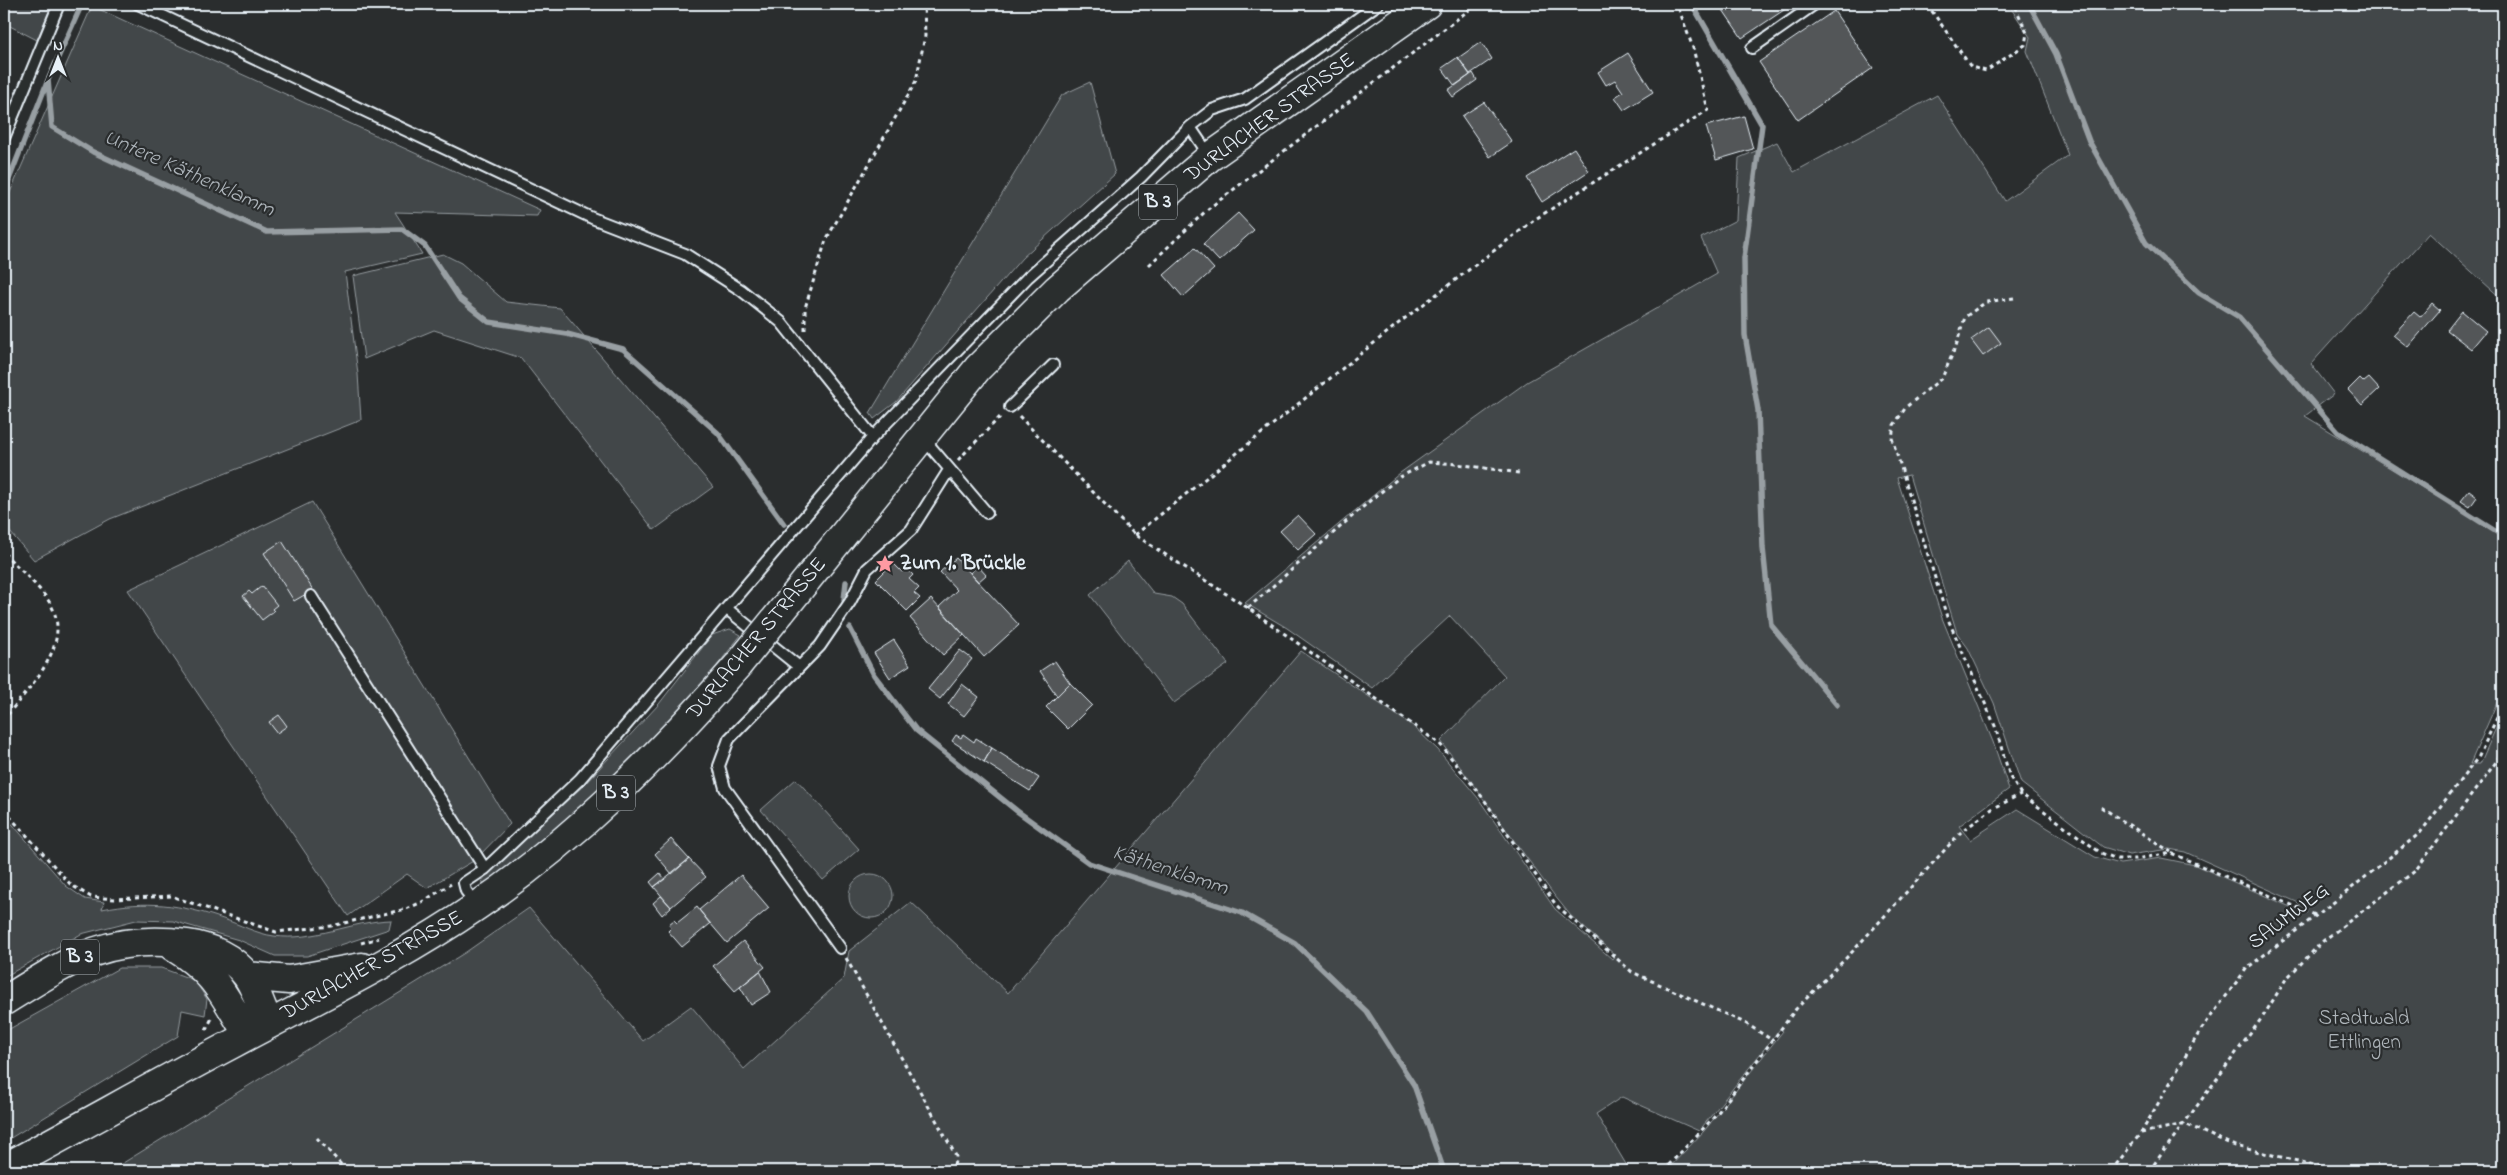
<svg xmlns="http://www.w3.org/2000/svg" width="2507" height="1175" viewBox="0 0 2507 1175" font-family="'Indie Flower',sans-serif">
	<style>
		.green { fill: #424648; stroke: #959ca0; fill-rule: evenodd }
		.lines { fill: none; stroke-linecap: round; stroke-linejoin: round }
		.stream { stroke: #989fa3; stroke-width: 5.5 }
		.building { fill: #535759; stroke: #e8f1f8 }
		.service-casing { stroke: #e8f1f8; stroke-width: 14 }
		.primary-casing { stroke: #e8f1f8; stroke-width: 31 }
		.path { stroke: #e8f1f8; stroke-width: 3; stroke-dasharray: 4 4; stroke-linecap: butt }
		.service { stroke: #2a2d2e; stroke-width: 10 }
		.primary { stroke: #2a2d2e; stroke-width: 28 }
		.primary-bridge-casing { stroke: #e8f1f8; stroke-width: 31; stroke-linecap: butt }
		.primary-bridge { stroke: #2a2d2e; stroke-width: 28 }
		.labels { text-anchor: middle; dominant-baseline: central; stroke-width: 4.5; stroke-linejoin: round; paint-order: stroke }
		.shield { fill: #2a2d2e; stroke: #afb6bb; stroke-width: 1 }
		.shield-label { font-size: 20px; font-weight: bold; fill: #e8f1f8 }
		.street-label { font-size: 21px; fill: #e8f1f8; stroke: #2a2d2e }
		.poi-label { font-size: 21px; font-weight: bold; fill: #e8f1f8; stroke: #2a2d2e; text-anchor: start }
		.park-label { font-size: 21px; fill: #aeb5ba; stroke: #2a2d2e }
		.water-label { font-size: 22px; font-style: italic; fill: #acb3b9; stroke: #2a2d2e }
	</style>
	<rect width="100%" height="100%" fill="#2a2d2e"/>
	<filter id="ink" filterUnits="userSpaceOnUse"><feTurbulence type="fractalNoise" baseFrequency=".02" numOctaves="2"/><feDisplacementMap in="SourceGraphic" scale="10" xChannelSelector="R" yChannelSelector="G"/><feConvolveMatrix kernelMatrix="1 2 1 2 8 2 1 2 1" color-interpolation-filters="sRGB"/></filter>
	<g filter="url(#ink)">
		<path class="green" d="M4,4H52L37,40L4,23Z
			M2008,4H2503V300L2429,233L2311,364L2334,394L2305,416L2503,537V689L2470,764H2480L2503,712V1171H1666L1704,1131L1783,1031L1780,1029L1699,1131L1622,1097L1596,1114L1630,1171H110L466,952L529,908L643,1041L691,1006L744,1069L844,978L849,951L911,902L1008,993L1301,651L1413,726L1438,750L1478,798L1555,909L1612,959L1615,955L1571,916L1554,895L1441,741L1505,676L1450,616L1372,688L1287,628L1245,603L1400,473L1527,382L1717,274L1701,238L1736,220L1739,158L1777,142L1794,172L1937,95L2005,201L2068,155L2027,51L2030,37ZM1909,475L1957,633L1968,648L1994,703L2021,783L2103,847L2129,855L2169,849L2185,852L2301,904L2295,909L2195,865L2161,858L2120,864L2095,857L2017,809L1970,840L1959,826L2009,789L1993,742L1942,618L1897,478Z
			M92,6L540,210L537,216L395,212L422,254L345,272L358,374L361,420L110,519L34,560L4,525V206Z
			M1090,82L1115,174L1022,258L896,402L874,419L870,413L1062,95Z
			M443,254L461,263L506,302L560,308L713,487L654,530L521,358L434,330L364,359L353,276Z
			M312,502L510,824L475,860L427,888L407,874L348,916L128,590Z
			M1128,561L1154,594L1172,597L1182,604L1228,664L1174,703L1090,595Z
			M730,629L741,635C722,659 704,684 684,707C627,771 560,829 492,881L484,884L482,881L487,874L583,786L659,704L712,635Z
			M796,779L859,849L823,880L761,810Z
			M7,818L66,886L85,899L104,902L102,909C147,900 180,904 223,919C239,924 257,934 274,936C313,942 352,921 391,920L389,929L307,956H275L239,940L173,921L136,920L81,934L4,977V823Z
			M849 896a22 22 0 1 1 44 0a22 22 0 1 1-44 0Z
			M119,968H161L194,980L207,999L205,1015L182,1010L178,1036L4,1142V1032Z"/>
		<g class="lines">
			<path class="stream" d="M1692,4L1762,125L1744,258L1745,335L1758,410L1763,548L1771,625L1837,705
				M2029,4L2056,54L2089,141L2146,243L2199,293L2239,317L2338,432L2503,536
				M48,80L52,127L93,152L267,232L402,229L425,246L459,298L489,322L567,334L623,349L718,433L784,524
				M4,192L48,80L82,4
				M844,600L846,582
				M850,628L874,675L916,730L1017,811L1089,863L1242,913L1295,943L1367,1012L1414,1085L1444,1171"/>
		</g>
		<path class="building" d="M1719,4H1793L1742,38Z
			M1834,11L1873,68L1798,120L1759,62Z
			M1481,42L1492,59L1470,74L1458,58Z
			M1628,53L1653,92L1624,110L1615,97L1623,92L1615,80L1606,85L1598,72Z
			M1458,57L1470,75L1455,86L1442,68Z
			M1473,73L1477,80L1453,97L1448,90Z
			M1484,102L1512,142L1490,157L1462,116Z
			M1744,116L1753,149L1716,160L1706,126Z
			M1574,148L1589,171L1542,202L1527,178Z
			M1238,213L1254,230L1219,261L1203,244Z
			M1195,248L1214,269L1183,297L1164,275Z
			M2432,303L2440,310L2408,347L2393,335L2414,312L2420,317Z
			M2462,311L2486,331L2471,349L2447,330Z
			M1989,327L2001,343L1983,356L1971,340Z
			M2360,378L2364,382L2369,378L2379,389L2362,405L2348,390Z
			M2469,491L2477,497L2470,507L2461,501Z
			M1298,515L1316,534L1298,550L1280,531Z
			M282,541L313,590L294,601L264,553Z
			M956,558L1019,625L984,657L939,607L957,590L940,572Z
			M893,563L902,572L906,568L913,575L909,579L919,588L914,593L920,598L907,611L876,580Z
			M978,566L986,575L978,582L970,573Z
			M262,586L277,605L272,609L274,611L262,620L243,596L249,591L252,594Z
			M931,599L964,635L943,655L910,618Z
			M894,640L910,665L890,678L874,653Z
			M960,650L972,659L940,699L928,689Z
			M1055,661L1070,683L1057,696L1040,671Z
			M1070,683L1092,705L1068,729L1046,707Z
			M962,684L979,697L964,716L948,704Z
			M279,715L287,726L277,733L269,722Z
			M963,734L974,742L976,738L992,748L984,762L952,741L956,735L961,738Z
			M992,748L1039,778L1030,791L984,762Z
			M671,839L689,859L672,874L655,854Z
			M689,859L706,877L671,907L654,887Z
			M660,873L665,879L654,887L650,882Z
			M741,875L769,908L727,943L699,910Z
			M661,896L671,907L662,915L653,903Z
			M697,907L710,924L682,947L668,931L671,928L669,924L674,920L677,923Z
			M743,941L765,967L735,991L713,966Z
			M760,971L771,992L751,1005L740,987Z"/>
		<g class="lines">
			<g class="service-casing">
				<path id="service" d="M138,4L592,218L685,254L741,290L781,322L873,437
					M1752,48L1815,4
					M1190,127L1209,155
					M4,138L59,4
					M1010,407L1053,365
					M923,438L987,513
					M311,596L485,869
					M727,609L798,666
					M476,904L466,891L464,883L485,869L580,779L873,437L1028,277L1141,177L1190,127L1212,110L1245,99L1378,4
					M840,948L725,788L719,766L729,739L820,646L850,602L867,569L911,530L949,470"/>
			</g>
			<g class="primary-casing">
				<path id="primary" d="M781,612L978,368L1057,289L1210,157L1427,4
					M172,946C216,973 222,993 248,1035
					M247,976L289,980L362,967
					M4,1001C69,961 107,933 188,944C209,947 233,957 247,976C256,989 262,1009 269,1024
					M4,1168C81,1127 156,1084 234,1043C316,999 400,959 477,906C576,839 660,754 738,665"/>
			</g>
			<path class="path" d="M1927,4L1971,67L1986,71L2025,45L2027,33L2014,4
				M1149,265L1208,209L1477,4
				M2014,298L1986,302L1965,317L1956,346L1942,378L1906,407L1894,425L1892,438L1947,617L1995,726L2010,777L2021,794L2101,853L2117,859H2136L2171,853L2315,915
				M805,330V308L826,240L916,81L925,36L924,4
				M1019,416L1135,535L1248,608L1440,744L1483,798L1556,905L1632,972L1745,1023L1772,1040
				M958,460L1001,416
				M1135,535L1404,319L1537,218L1708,110L1693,48L1677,4
				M4,553C18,568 36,583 48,600C77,643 29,687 4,719
				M1248,608L1372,499L1400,477L1429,462L1457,464L1519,473
				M2101,807L2171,852
				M4,810L71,885L91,897L115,899L171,896L276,932L331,926L406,909L422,902L451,884
				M361,943L379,938
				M846,958L956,1156L953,1171
				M206,1030L212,1018
				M2141,1133L2185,1124L2235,1146L2339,1171
				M317,1138L347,1171
				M1663,1171L1716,1115L1796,1009L1853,951L1960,833L1992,809L2021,794
				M2111,1171L2141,1133L2200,1031L2247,968L2338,899L2420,833L2479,756L2503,705
				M2149,1171L2264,1015L2286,979L2323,941L2415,871L2496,762L2503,749"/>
			<use href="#service" class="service"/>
			<use href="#primary" class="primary"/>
			<g class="primary-bridge-casing">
				<path id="primary-bridge" d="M738,665L781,612"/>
			</g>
			<use href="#primary-bridge" class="primary-bridge"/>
		</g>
	</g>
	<defs>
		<g id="sight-bare" transform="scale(1.5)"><path d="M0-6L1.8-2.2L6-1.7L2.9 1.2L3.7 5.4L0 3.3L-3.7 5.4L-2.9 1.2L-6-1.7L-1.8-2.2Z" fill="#ff9aa2" stroke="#2a2d2e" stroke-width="2.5" paint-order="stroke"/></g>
	</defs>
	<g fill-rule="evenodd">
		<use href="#sight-bare" x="885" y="564"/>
	</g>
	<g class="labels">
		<g class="shield">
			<rect x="1139" y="184.5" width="38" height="35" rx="4"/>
			<rect x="597" y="775.5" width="38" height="35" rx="4"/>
			<rect x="61" y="939.5" width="38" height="35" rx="4"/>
		</g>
		<g class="shield-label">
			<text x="1158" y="202">B 3</text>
			<text x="616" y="793">B 3</text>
			<text x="80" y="957">B 3</text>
		</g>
		<g class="street-label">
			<text transform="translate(1270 118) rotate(-36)">DURLACHER STRASSE</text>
			<text transform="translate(757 639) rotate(-50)">DURLACHER STRASSE</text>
			<text transform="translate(2289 917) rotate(-37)">SAUMWEG</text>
			<text transform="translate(372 966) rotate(-29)">DURLACHER STRASSE</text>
		</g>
		<g class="poi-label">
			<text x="900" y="564">Zum 1. Brückle</text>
		</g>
		<g class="park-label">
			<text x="2364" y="1019">Stadtwald<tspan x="2364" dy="24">Ettlingen</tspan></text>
		</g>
		<g class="water-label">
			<text transform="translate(189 174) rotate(24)">Untere Käthenklamm</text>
			<text transform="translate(1170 871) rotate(18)">Käthenklamm</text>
		</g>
	</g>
	<rect width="2507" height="1175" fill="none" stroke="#2a2d2e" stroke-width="20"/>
	<rect x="10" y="10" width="2487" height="1155" fill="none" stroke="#e8f1f8" stroke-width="2" filter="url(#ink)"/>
	<g transform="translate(58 58)" stroke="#2a2d2e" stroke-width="4" paint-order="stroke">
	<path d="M0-4L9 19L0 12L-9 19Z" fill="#e8f1f8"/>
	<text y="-8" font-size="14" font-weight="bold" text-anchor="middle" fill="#e8f1f8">N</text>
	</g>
</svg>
